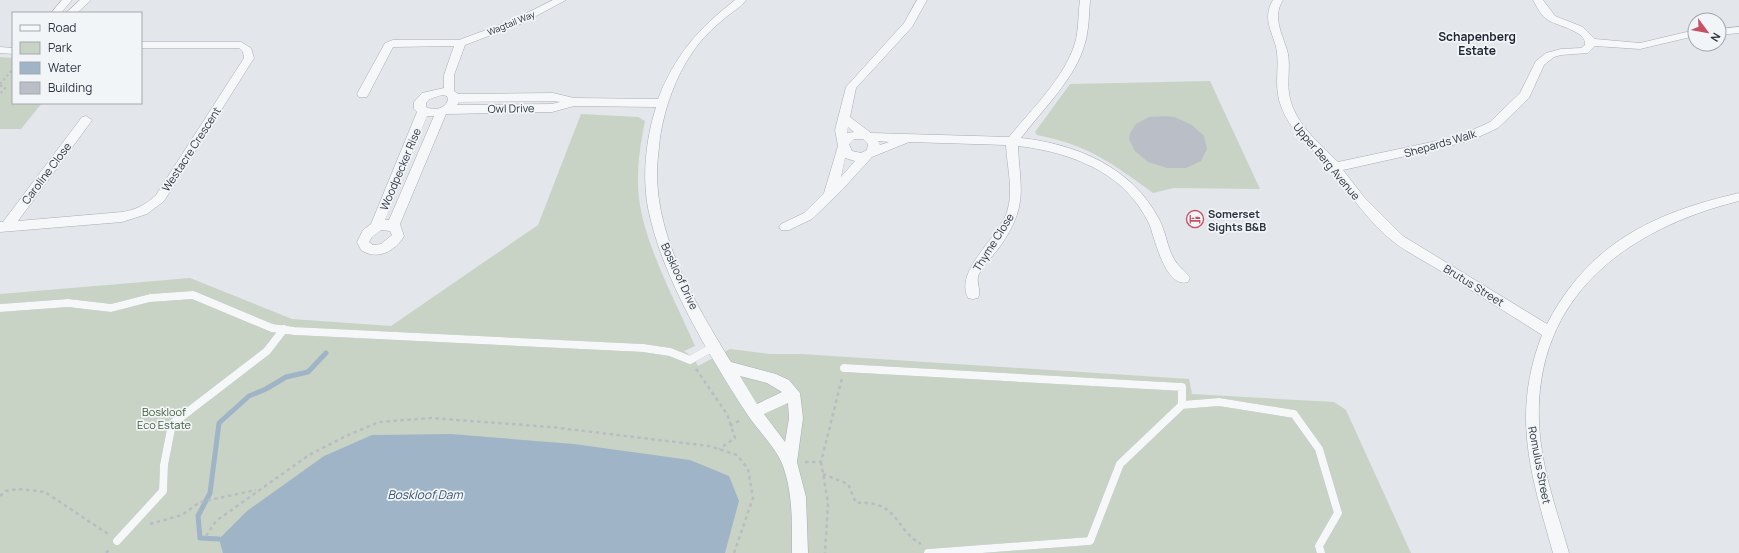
<svg xmlns="http://www.w3.org/2000/svg" width="1739" height="553" viewBox="0 0 1739 553" font-family="Manrope,sans-serif">
	<style>
		.green { fill: #c9d3c5 }
		.water { fill: #a0b4c7 }
		.lines { fill: none; stroke-linecap: round; stroke-linejoin: round }
		.stream { stroke: #a0b4c7; stroke-width: 5 }
		.building { fill: #babfc7 }
		.service-casing { stroke: #a8adb4; stroke-width: 8 }
		.minor-casing { stroke: #a8adb4; stroke-width: 1 }
		.path-far1 { stroke: #b9bcc2; stroke-width: 2; stroke-dasharray: 2.5 2.5; stroke-linecap: butt }
		.path { stroke: #b9bcc2; stroke-width: 2.5; stroke-dasharray: 3.5 3.5; stroke-linecap: butt }
		.service { stroke: #f5f7f9; stroke-width: 8 }
		.minor { fill: #f5f7f9; fill-rule: evenodd }
		.labels { text-anchor: middle; dominant-baseline: central; stroke-width: 3.5; stroke-linejoin: round; paint-order: stroke }
		.far-street-label { font-size: 9px; fill: #2c3441; stroke: #f2f5f7 }
		.street-label { font-size: 11px; fill: #2c3441; stroke: #f2f5f7 }
		.poi-label { font-size: 11px; font-weight: bold; fill: #2c3441; stroke: #f2f5f7; text-anchor: start }
		.park-label { font-size: 11px; fill: #415c3a; stroke: #f2f5f7 }
		.neighbourhood-label { font-size: 12px; font-weight: bold; fill: #1e2532; stroke: #f2f5f7 }
		.water-label { font-size: 12px; font-style: italic; fill: #385473; stroke: #f2f5f7 }
	</style>
	<rect width="100%" height="100%" fill="#e3e6ea"/>
	<path class="green" d="M0,57L13,58V103H42L21,129H0Z
		M1210,81L1260,189L1174,188L1153,193C1112,163 1088,145 1037,135L1035,132L1070,84Z
		M581,114L638,117L645,121C640,145 636,173 639,198C644,244 676,302 695,346L684,351L694,358L698,366L730,349L770,354H801L1189,379L1192,394L1334,402L1346,410L1411,553H0V294L190,278L292,319L391,326L538,225Z"/>
	<path class="water" d="M451,434L574,444L690,460L729,476L739,501L725,553H223L219,539L247,511L324,456L372,435Z"/>
	<g class="lines">
		<path class="stream" d="M219,539L200,538L198,516L210,493L219,423L249,396L266,389L286,377L308,372L326,353"/>
	</g>
	<path class="building" d="M1165,116L1175,117L1192,125L1204,136L1207,149L1201,161L1186,168H1167L1148,162L1135,151L1129,139L1130,133L1136,124L1149,117Z"/>
	<g class="lines">
		<g class="service-casing">
			<path id="service" d="M0,308L68,303L111,308L150,298L193,295L272,328L294,331L643,348L670,352L690,360L715,346
				M844,368L1182,387V405
				M117,541L163,491L164,465L172,424L267,351L284,329
				M928,553L1090,541L1120,464L1182,405L1219,402L1294,414L1319,449L1338,513L1319,546L1321,553"/>
		</g>
		<g class="minor-casing">
			<path id="minor" d="M62,0H72L61,13H51Z
				M80,0H91L77,13H66Z
				M553,0H566L523,23L465,45L454,75V91L458,94L553,93L574,98L658,99C675,55 698,29 735,0H746C741,7 732,12 725,18C713,28 701,39 692,53C675,78 665,107 660,137C659,149 657,161 657,173C657,241 697,306 731,362L776,374L789,380L800,393L803,418L797,462L806,497L808,553H792C792,524 793,494 783,466C776,447 758,431 747,414C709,355 662,278 648,208C642,175 646,139 656,107L574,106L552,112L446,114L400,224L404,236C396,251 377,261 361,250L357,242L363,230L371,224L417,112L414,109V102L422,93L444,88V75L454,46L393,47L367,97H359L357,94L385,43L393,40H459L515,19ZM442,95L447,96L448,100C445,109 434,111 426,107V103L430,99ZM553,101L560,102L552,104L457,105L459,102ZM427,116H434L389,220H385ZM381,230L390,231L392,235L381,244L373,245L369,242L372,237ZM740,376L767,383L782,392L757,404ZM788,403L789,418L785,442L764,414Z
				M917,0H927L912,27L856,88L850,117L871,133L1009,137C1031,110 1065,77 1075,43C1079,29 1078,14 1080,0H1090C1089,14 1089,29 1085,43C1076,78 1042,110 1021,138C1076,144 1132,167 1159,219C1166,232 1167,247 1174,259C1178,267 1186,271 1190,278L1188,282C1166,289 1155,240 1150,226C1147,219 1142,211 1138,205C1111,167 1062,151 1018,146C1020,188 1028,204 1003,242C996,253 985,263 979,274C975,282 982,290 978,298L973,299L968,298C954,270 998,239 1007,212C1014,191 1007,167 1006,145L909,142L872,157L842,190L812,219L789,230H781L779,227L781,224L804,213L824,193L838,146L835,130L846,87L904,23ZM848,127L854,132L847,133ZM854,139H863L868,144L867,150L861,153L852,151L849,144ZM878,141L889,142L880,145ZM845,158L855,161L841,177Z
				M1273,0H1283C1272,17 1282,33 1287,50C1291,63 1287,79 1289,93C1293,122 1318,142 1338,162L1446,139L1466,133L1490,122L1520,93L1536,61L1546,53L1561,49L1581,48L1585,45C1587,31 1557,26 1548,20C1541,16 1537,7 1533,0H1543L1555,16L1583,27L1595,39L1640,43L1695,30V36L1640,49L1595,46L1588,53L1561,55L1554,57L1544,65L1529,98L1498,128L1474,139L1446,147L1343,170L1364,197L1403,236L1547,324C1589,243 1653,213 1739,193V201C1627,229 1534,296 1539,423C1541,468 1557,511 1569,553H1553C1531,475 1511,415 1542,335C1509,314 1477,294 1444,273C1428,263 1410,254 1395,243C1369,223 1351,195 1331,170C1314,150 1290,132 1281,106C1274,89 1279,70 1277,52C1274,33 1261,20 1273,0Z
				M1739,27V33L1719,35V29Z
				M141,42H241L251,48L254,58L164,201L147,214L122,222L0,232V222H3L82,117L86,116L92,120L90,123L18,221L122,212C135,210 146,205 156,195L244,58L243,52L239,48H141Z
				M0,47L13,48V54L0,53Z"/>
		</g>
		<path class="path-far1" d="M0,84L13,69
			M0,85L5,88L0,94"/>
		<path class="path" d="M696,369L727,414L735,438L719,449
			M730,426L742,419
			M805,462H821L842,378
			M821,462L828,503L825,553
			M823,474L848,484L856,503C899,500 894,529 921,544
			M0,496L6,491L19,489L45,492L108,534
			M150,524L182,515L200,502L256,490
			M206,536L216,521L309,455L346,436L379,422L431,418L551,427L709,446L737,455L739,452
			M106,553L111,548
			M734,553L753,498L748,469L737,455"/>
		<use href="#service" class="service"/>
		<use href="#minor" class="minor"/>
	</g>
	<defs>
		<g id="hotel-ring" transform="scale(0.9)"><circle r="9.5" fill="#f2f5f7" stroke="#c65165" stroke-width="1.5"/><path d="M-6-4.5h1.5V1H6V5H4.5V3h-9V5H-6ZM-4 0a1.8 1.8 0 1 1 3.6 0ZM.5 0V-2.5h3Q6-2.5 6 0Z" fill="#c65165"/></g>
	</defs>
	<g fill-rule="evenodd">
		<use href="#hotel-ring" x="1195" y="219"/>
	</g>
	<g class="labels">
		<g class="far-street-label">
			<text transform="translate(511 23) rotate(-22)">Wagtail Way</text>
		</g>
		<g class="street-label">
			<text transform="translate(511 108) rotate(-1)">Owl Drive</text>
			<text transform="translate(1440 143) rotate(-16)">Shepards Walk</text>
			<text transform="translate(191 149) rotate(-57)">Westacre Crescent</text>
			<text transform="translate(1327 161) rotate(50)">Upper Berg Avenue</text>
			<text transform="translate(400 169) rotate(-67)">Woodpecker Rise</text>
			<text transform="translate(46 173) rotate(-53)">Caroline Close</text>
			<text transform="translate(993 242) rotate(-58)">Thyme Close</text>
			<text transform="translate(680 276) rotate(65)">Boskloof Drive</text>
			<text transform="translate(1474 285) rotate(32)">Brutus Street</text>
			<text transform="translate(1540 465) rotate(79)">Romulus Street</text>
		</g>
		<g class="poi-label">
			<text x="1208" y="213">Somerset<tspan x="1208" dy="13">Sights B&amp;B</tspan></text>
		</g>
		<g class="park-label">
			<text x="164" y="411">Boskloof<tspan x="164" dy="13">Eco Estate</tspan></text>
		</g>
		<g class="neighbourhood-label">
			<text x="1477" y="36">Schapenberg<tspan x="1477" dy="14">Estate</tspan></text>
		</g>
		<g class="water-label">
			<text x="425" y="494">Boskloof Dam</text>
		</g>
	</g>
	<rect x="12" y="12" width="130" height="92" fill="#f2f5f7" stroke="#a3a8ae"/>
	<rect x="20" y="25" width="20" height="6" fill="#f5f7f9" stroke="#a3a8ae"/>
	<text x="48" y="32" font-size="12" fill="#2c3441">Road</text>
	<rect x="20" y="42" width="20" height="12" fill="#c9d3c5" stroke="#a3a8ae"/>
	<text x="48" y="52" font-size="12" fill="#2c3441">Park</text>
	<rect x="20" y="62" width="20" height="12" fill="#a0b4c7" stroke="#a3a8ae"/>
	<text x="48" y="72" font-size="12" fill="#2c3441">Water</text>
	<rect x="20" y="82" width="20" height="12" fill="#babfc7" stroke="#a3a8ae"/>
	<text x="48" y="92" font-size="12" fill="#2c3441">Building</text>
	<g transform="translate(1707 32) rotate(122)"><circle r="19" fill="#f2f5f7" stroke="#a3a8ae"/>
	<path d="M0-3L7 15L0 10L-7 15Z" fill="#c65165"/>
	<text y="-6" font-size="11" font-weight="bold" text-anchor="middle" fill="#2c3441">N</text>
	</g>
</svg>
